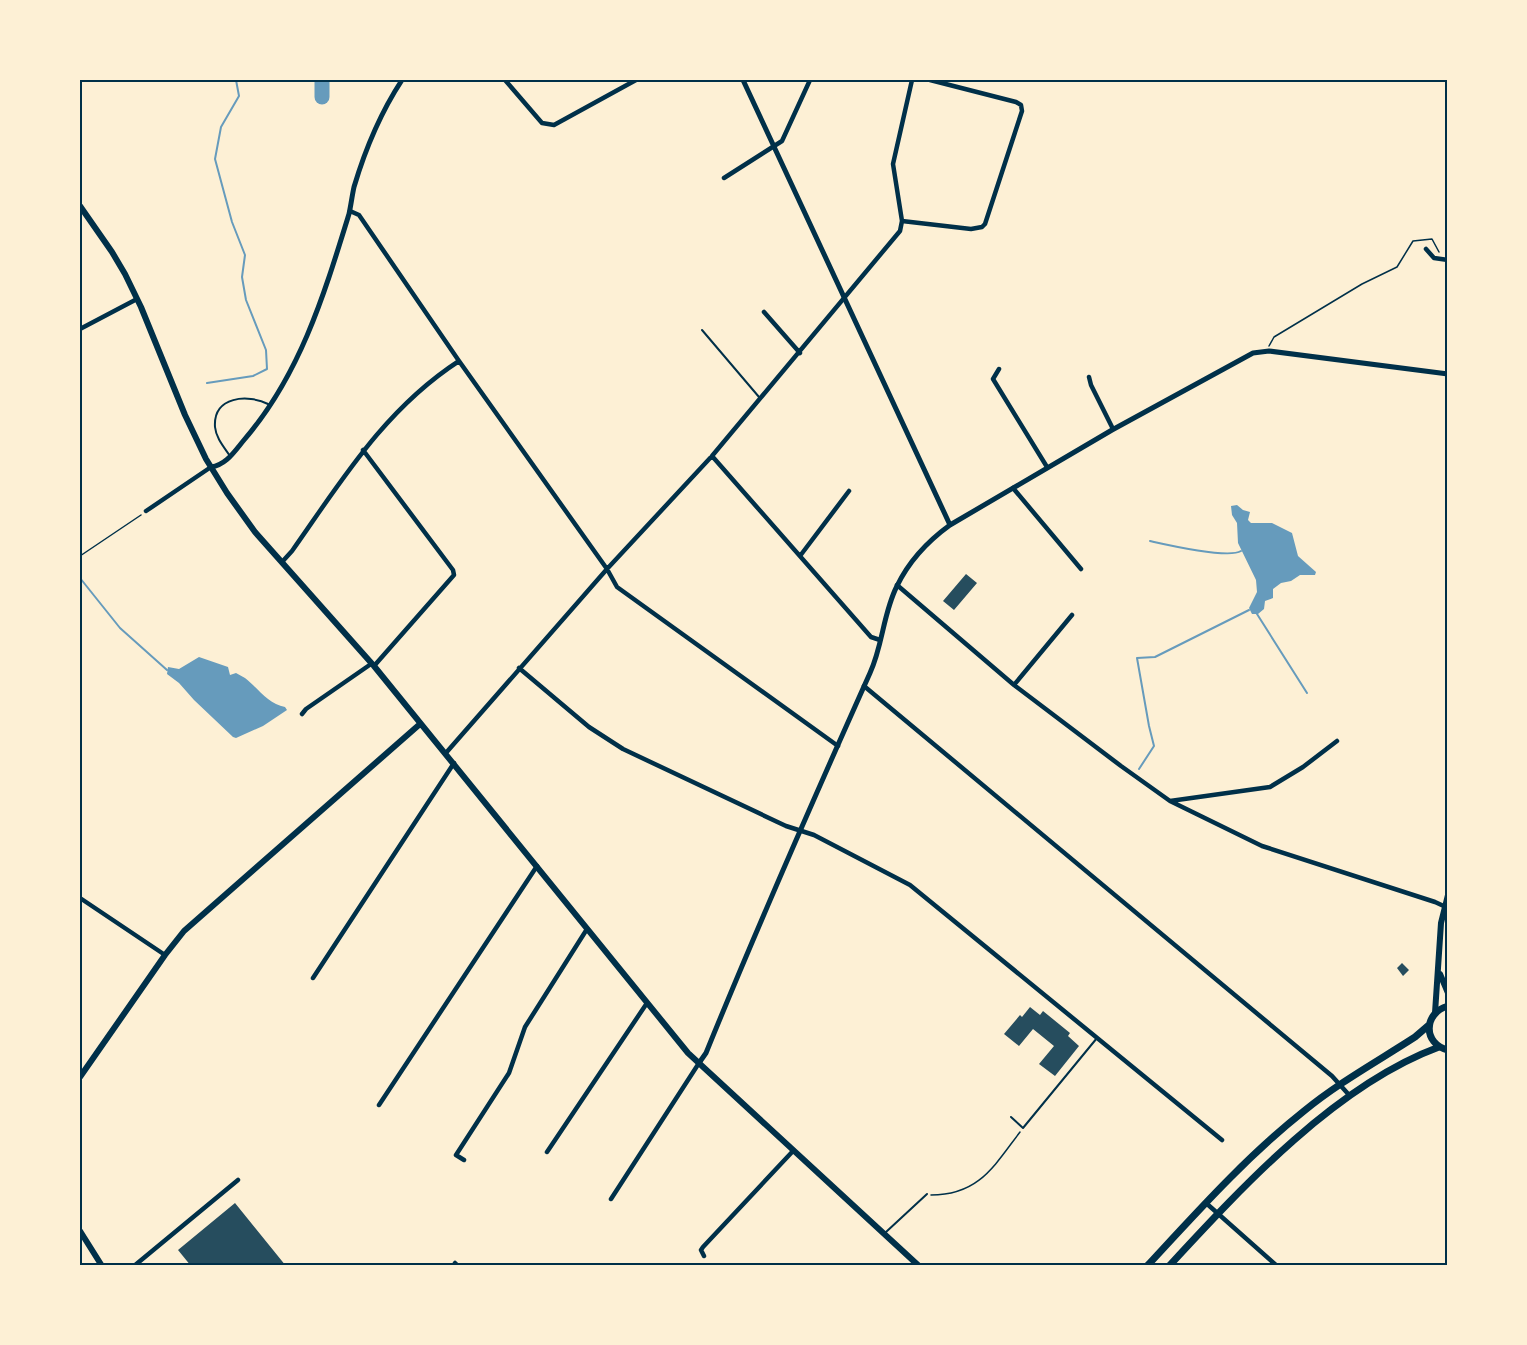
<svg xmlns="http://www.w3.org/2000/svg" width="1527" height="1345" viewBox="0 0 1527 1345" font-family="Raleway,sans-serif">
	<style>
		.water { fill: #669bbc }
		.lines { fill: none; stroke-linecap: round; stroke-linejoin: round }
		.stream { stroke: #669bbc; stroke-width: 2 }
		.river { stroke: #669bbc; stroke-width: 15 }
		.building { fill: #264d5e }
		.path { stroke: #003049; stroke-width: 1.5 }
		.service { stroke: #003049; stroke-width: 2 }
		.minor { stroke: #003049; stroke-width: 4.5 }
		.tertiary { stroke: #003049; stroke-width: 5 }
		.secondary { stroke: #003049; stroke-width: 6 }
		.primary { stroke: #003049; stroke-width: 7 }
		.neatline { fill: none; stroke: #003049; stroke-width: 2 }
	</style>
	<rect width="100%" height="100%" fill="#fdf0d5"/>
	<path class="water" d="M1237,505L1243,510L1250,512L1248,520L1251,523H1272L1292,533L1298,556L1316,572L1315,575H1300L1291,581L1281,583L1273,589V598L1265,601L1264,609L1258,614H1252L1249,608L1257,592L1256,580L1238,543L1237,523L1232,515L1231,506Z
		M199,657L228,667L230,675L236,673C239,675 242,676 245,678C257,687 268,704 285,707L287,710L263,726L236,738L233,737L194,700L179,683L167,674L168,667L179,669Z"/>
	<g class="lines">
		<path class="stream" d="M207,383L253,376L267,369L266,350L246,300L242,277L245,255L232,222L215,159L221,127L239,96L236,80
			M1150,541C1168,545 1228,559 1241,551
			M80,578L120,628L167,670
			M1257,614L1307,693
			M1139,769L1154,746L1149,726L1137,658L1155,657L1249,610"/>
		<path class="river" d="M322,97V80"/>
	</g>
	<path class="building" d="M966,574L977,583L954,610L943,601Z
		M1402,963L1409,970L1403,976L1397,968Z
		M1030,1007L1040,1015L1043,1011L1070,1033L1068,1036L1079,1046L1055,1076L1039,1064L1054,1046L1033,1029L1019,1046L1004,1034L1020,1015L1022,1017Z
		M235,1203L286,1266H191L178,1250Z"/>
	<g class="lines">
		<path class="path" d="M1269,346L1274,337L1362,284L1397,267L1413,241L1432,239L1439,252
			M80,556L141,515
			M931,1195C979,1195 994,1166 1020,1132"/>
		<path class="service" d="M702,330L759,397
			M230,456C224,447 216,438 215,427C213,396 248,394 268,404
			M1011,1117L1023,1128L1097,1038
			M886,1232L927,1194"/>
		<path class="minor" d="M505,80L542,123L554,125L636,80
			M724,178L782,141L810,80
			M350,211L359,215L459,361L607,569L617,587L838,746
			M902,221L971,229L982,227L985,224L1022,111L1021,105L1016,102L930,80
			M1426,249L1434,258L1448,260
			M764,312L800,353
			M80,329L137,299
			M999,369L993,379L1047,467
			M1089,377L1091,385L1113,429
			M363,450L453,570L454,575L374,666
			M712,456L871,637L880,640
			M1013,488L1081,569
			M146,511L211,467
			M800,556L849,491
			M282,562L292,551C342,480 385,409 459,361
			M897,585L1014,685L1121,766L1170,801L1262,846L1435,902L1448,908
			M519,668L589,727L623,749L786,826L814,835L910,885L1222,1140
			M1014,685L1072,615
			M864,686L1332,1076L1350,1096
			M302,714L306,709L371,664
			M445,754L607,569L712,456L900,231L902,221L893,164L912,80
			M1170,801L1270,787L1303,767L1337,741
			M80,898L165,955
			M313,978L454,763
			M379,1105L537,866
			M547,1152L647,1003
			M464,1160L456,1155L509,1073L525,1027L587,929
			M611,1199L699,1063
			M1206,1203L1277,1266
			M704,1256L701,1250L703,1247L793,1151
			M455,1263L458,1266
			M134,1266L238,1180"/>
		<path class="tertiary" d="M743,80L950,525
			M211,467C226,465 234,452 244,440C300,375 324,295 349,214C351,205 352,196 354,187C365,150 381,112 402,80
			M699,1063L706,1053C758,925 814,798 870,673C883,645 883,613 897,586C909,561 928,541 950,525L1112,430L1253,353L1269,351L1448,374"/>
		<path class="secondary" d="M80,206L112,252L125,274L141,307L185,415L206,459L227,493L255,532L374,666L688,1053L919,1266
			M1440,974L1448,993
			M1435,1013L1441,923L1448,895
			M80,1077L165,955L184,931L420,724
			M80,1231L102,1266"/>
		<path class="primary" d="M1448,1006C1423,1013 1423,1044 1448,1050
			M1147,1266C1197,1212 1246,1157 1304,1111C1338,1083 1378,1061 1415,1037L1429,1025
			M1169,1266C1243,1186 1336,1085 1439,1047"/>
	</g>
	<rect width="1527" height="1345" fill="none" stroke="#fdf0d5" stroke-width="162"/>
	<rect x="81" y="81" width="1365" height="1183" class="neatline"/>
</svg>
